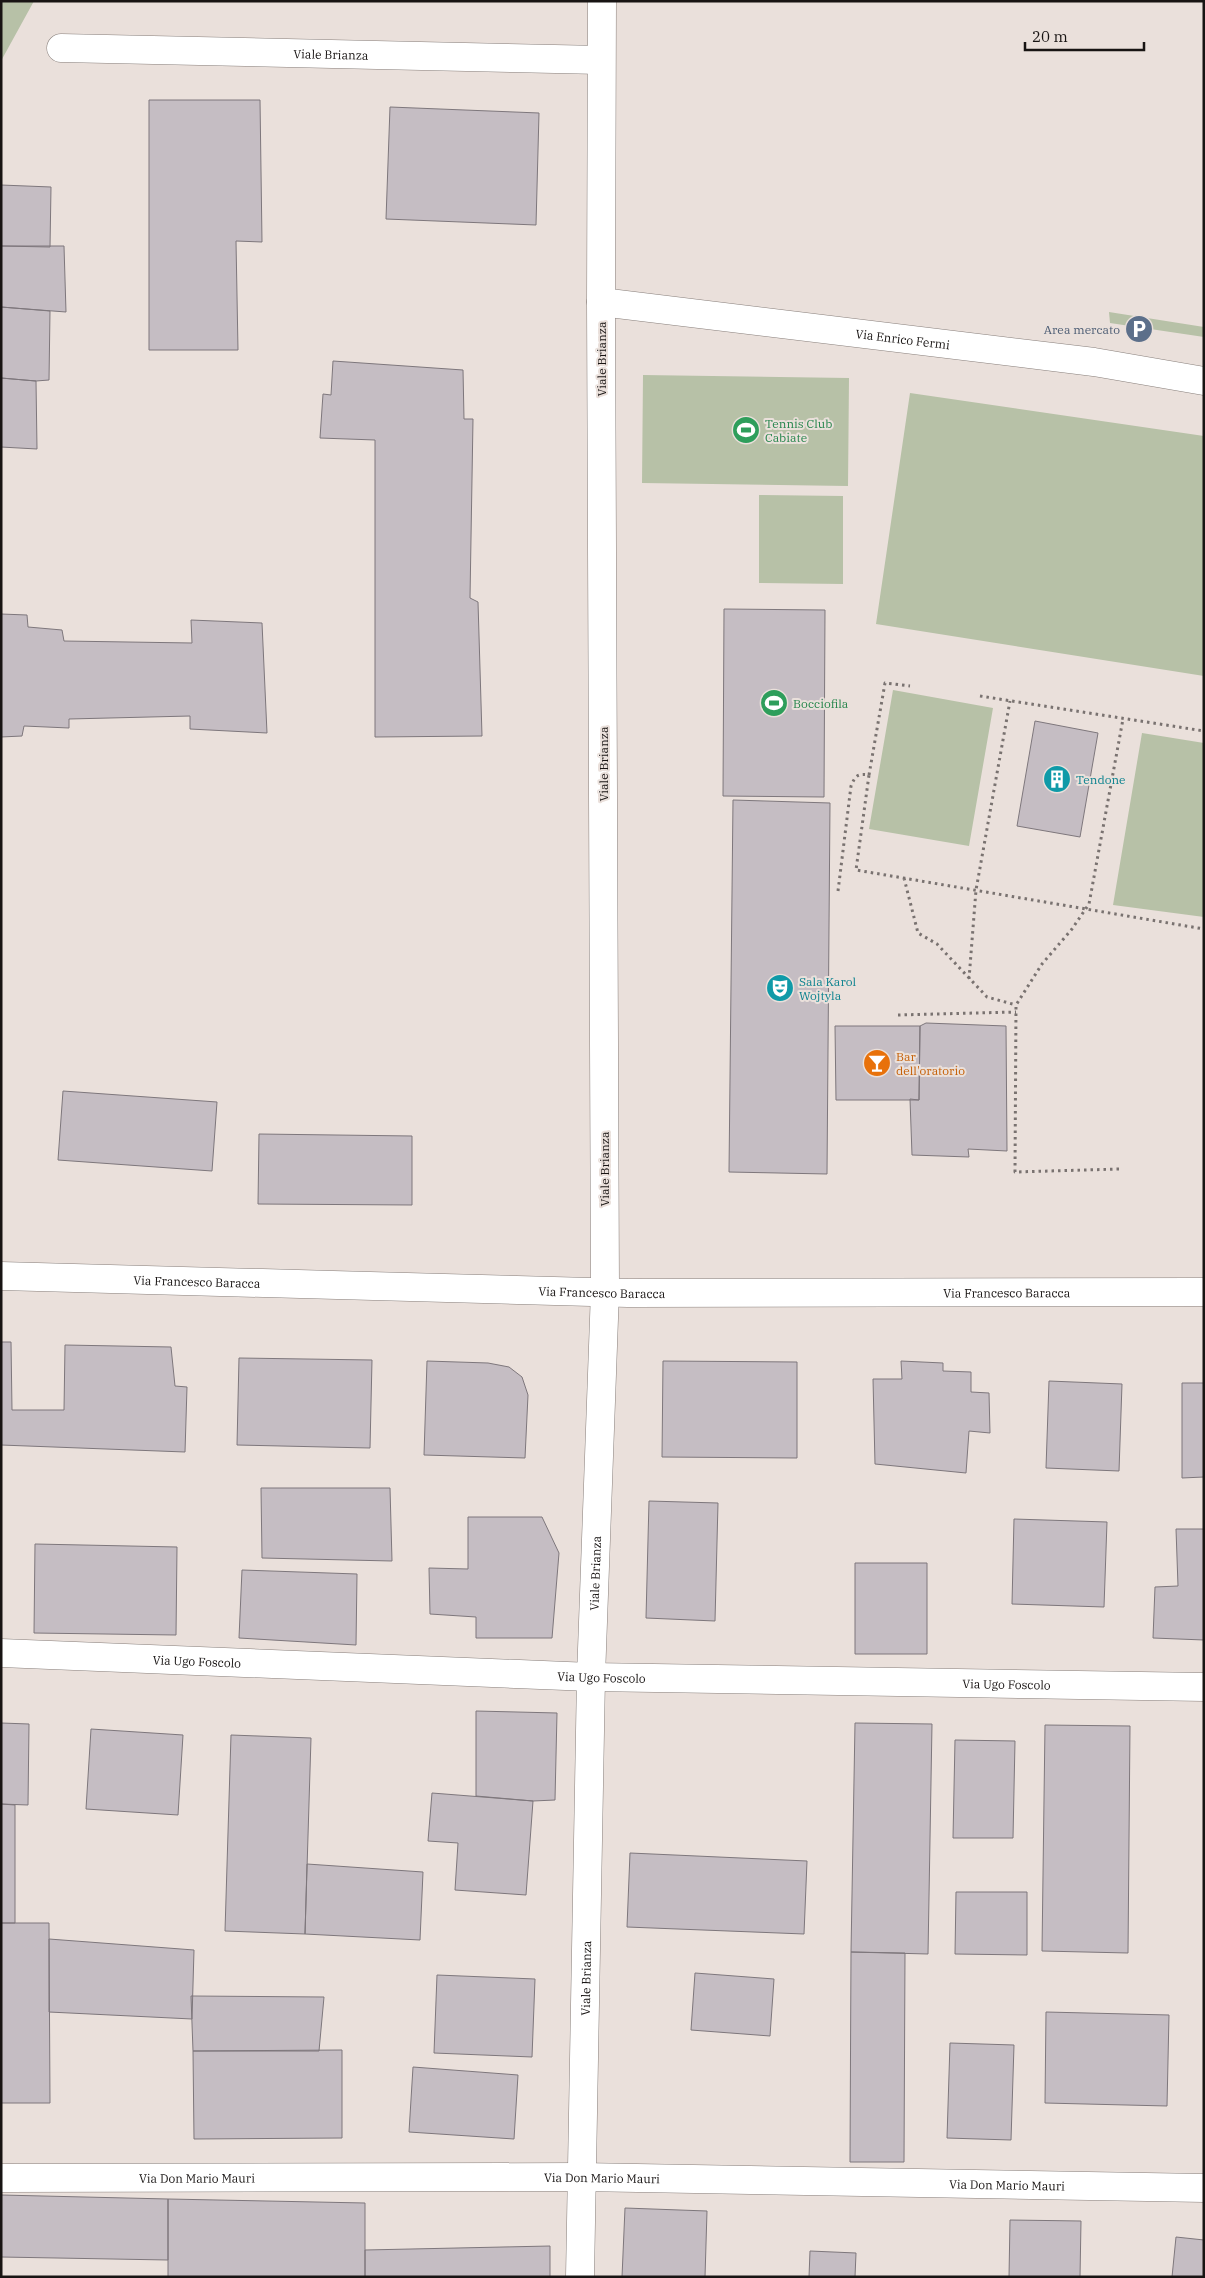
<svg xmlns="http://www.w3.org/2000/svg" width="1205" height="2278" viewBox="0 0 1205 2278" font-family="'IBM Plex Serif',serif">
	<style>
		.green { fill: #b7c1a7 }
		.building { fill: #c5bdc3; stroke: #7e777c }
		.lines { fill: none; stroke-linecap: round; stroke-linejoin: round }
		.street-casing { stroke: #887f7b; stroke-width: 29 }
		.path { stroke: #797270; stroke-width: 3; stroke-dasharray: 2.5 4; stroke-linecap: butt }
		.street { stroke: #fff; stroke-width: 28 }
		.labels { text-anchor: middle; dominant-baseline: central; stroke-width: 4; stroke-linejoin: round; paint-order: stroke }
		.street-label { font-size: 12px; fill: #181413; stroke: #eae0db }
		.service-label { font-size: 12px; fill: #4e5e75; stroke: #eae0db; text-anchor: end }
		.leisure-label { font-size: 12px; fill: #27864d; stroke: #eae0db; text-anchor: start }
		.culture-label { font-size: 12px; fill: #0d838f; stroke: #eae0db; text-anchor: start }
		.food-label { font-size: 12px; fill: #c56008; stroke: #eae0db; text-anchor: start }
	</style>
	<rect width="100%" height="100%" fill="#eae0db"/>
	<path class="green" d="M1,1H34L1,61Z
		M1109,312L1204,327V337L1110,323Z
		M643,375L849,378L848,486L642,483Z
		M910,393L1204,436V676L876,624Z
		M759,495L843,496V584L759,583Z
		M893,690L993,708L969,846L869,829Z
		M1142,733L1204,743V917L1113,905Z"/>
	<path class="building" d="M149,100H260L262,242L236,241L238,350H149Z
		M390,107L539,113L536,225L386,219Z
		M1,185L51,187L50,247L1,246Z
		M1,246H64L66,312L1,307Z
		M1,307L50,311L49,380L36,381L1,378Z
		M333,361L463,370L464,419H473L470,598L478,602L482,736L375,737V440L320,438L323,394L331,395Z
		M1,378L36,381L37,449L1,447Z
		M724,609L825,610L824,797L723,796Z
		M1,614L27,615L28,627L62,630L64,641L192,643L191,620L262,623L267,733L190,729V716L69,719V728L24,726L22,736L1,737Z
		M1035,721L1098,733L1080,837L1017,826Z
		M733,800L830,803L827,1174L729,1172Z
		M926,1023L1006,1026L1007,1151L968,1149L969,1157L912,1155L910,1099L919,1100L920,1026Z
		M835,1026H920L919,1100H836Z
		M63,1091L217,1102L212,1171L58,1160Z
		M259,1134L412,1136V1205L258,1204Z
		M1,1342H11L12,1410H64L65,1345L171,1347L175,1386L187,1387L185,1452L1,1445Z
		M239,1358L372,1360L370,1448L237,1445Z
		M427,1361L488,1363L509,1367L522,1377L528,1395L525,1458L424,1455Z
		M663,1361L797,1362V1458L662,1457Z
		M901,1361L943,1363V1371L971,1372V1392L989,1393L990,1433L969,1431L966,1473L875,1464L873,1379H902Z
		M1049,1381L1122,1384L1119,1471L1046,1468Z
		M1182,1383H1204V1477L1182,1478Z
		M261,1488H390L392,1561L262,1558Z
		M649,1501L718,1503L715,1621L646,1618Z
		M468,1517H542L559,1553L552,1638H476V1617L430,1614L429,1568L468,1569Z
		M1014,1519L1107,1522L1104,1607L1012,1604Z
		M1176,1529H1204V1640L1153,1638L1155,1587L1178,1586Z
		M35,1544L177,1547L176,1635L34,1633Z
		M855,1563H927V1654H855Z
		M242,1570L357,1574L356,1645L239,1638Z
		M476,1711L557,1713L555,1800L533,1801L476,1796Z
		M1,1723L29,1724L28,1805L1,1804Z
		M855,1723L932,1724L928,1954L851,1952Z
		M1045,1725L1130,1726L1128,1953L1042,1951Z
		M91,1729L183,1735L178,1815L86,1809Z
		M231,1735L311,1738L305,1934L225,1931Z
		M955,1740L1015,1741L1013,1838H953Z
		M432,1793L533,1801L526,1895L455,1890L458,1843L428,1841Z
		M1,1804L15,1805V1923H1Z
		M630,1853L807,1861L804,1934L627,1927Z
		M307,1864L423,1872L420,1940L305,1934Z
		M956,1892H1027V1955L955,1954Z
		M1,1923H49L50,2103H1Z
		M49,1939L194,1950L192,2019L49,2012Z
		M851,1952L905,1953L904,2162H850Z
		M695,1973L774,1979L770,2036L691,2030Z
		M437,1975L535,1979L532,2057L434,2053Z
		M191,1996L324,1997L319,2051H193Z
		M1046,2012L1169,2015L1167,2106L1045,2103Z
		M950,2043L1014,2045L1011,2140L947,2138Z
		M342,2050V2138L194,2139L193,2051Z
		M413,2067L518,2075L514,2139L409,2132Z
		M1,2195L168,2199V2260L1,2257Z
		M168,2199L365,2203V2277H168Z
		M625,2208L707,2211L705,2277H622Z
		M1010,2220L1081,2221L1080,2277H1009Z
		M1176,2237L1204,2240V2277H1172Z
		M550,2246V2277H365V2250Z
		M810,2251L856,2253L855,2277H809Z"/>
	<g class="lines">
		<g class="street-casing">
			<g id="street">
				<path id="s1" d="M61,48L601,60"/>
				<path id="s2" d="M601,302L1094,362L1204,381"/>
				<path id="s3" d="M1,1276L628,1293L1204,1292"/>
				<path id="s4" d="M1,1653L591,1677L1204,1687"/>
				<path id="s5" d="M1,2178L581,2177L1204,2188"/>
				<path id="s6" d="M580,2277L591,1677L605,1291L601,302L602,1"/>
			</g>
		</g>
		<path class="path" d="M980,696L1204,731
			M869,775L885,683L910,686
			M904,878L918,933L937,944L987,997L1016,1005
			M838,891L851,786C855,776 858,773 869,775L856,870L1204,929
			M969,979L976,890L1010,701
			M898,1015L1016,1012
			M1119,1169L1015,1172L1016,1005L1042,964L1072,929L1089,904L1123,719"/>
		<use href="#street" class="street"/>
	</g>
	<defs>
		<g id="parking-disc" transform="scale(1.4375)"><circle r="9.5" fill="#5c6f8a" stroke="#eae0db"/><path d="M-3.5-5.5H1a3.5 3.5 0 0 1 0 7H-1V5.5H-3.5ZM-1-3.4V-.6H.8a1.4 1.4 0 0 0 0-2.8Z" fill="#fff"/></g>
		<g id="stadium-disc" transform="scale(1.4375)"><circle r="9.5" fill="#2e9e5b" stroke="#eae0db"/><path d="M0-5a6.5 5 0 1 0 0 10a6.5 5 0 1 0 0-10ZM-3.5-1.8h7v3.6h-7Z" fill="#fff"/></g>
		<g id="building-disc" transform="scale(1.4375)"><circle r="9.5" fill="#0f9aa8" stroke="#eae0db"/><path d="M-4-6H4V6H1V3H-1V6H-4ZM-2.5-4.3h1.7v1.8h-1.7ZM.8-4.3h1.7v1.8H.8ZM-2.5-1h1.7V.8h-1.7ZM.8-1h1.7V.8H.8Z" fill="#fff"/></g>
		<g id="theatre-disc" transform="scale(1.4375)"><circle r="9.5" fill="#0f9aa8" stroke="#eae0db"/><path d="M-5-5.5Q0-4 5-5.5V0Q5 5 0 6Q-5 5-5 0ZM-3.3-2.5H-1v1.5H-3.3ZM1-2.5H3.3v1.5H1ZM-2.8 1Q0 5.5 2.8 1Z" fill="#fff"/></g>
		<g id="bar-disc" transform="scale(1.4375)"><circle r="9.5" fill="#e8710a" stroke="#eae0db"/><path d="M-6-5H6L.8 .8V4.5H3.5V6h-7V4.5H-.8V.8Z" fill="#fff"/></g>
	</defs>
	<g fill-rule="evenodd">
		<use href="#parking-disc" x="1139" y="329"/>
		<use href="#stadium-disc" x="746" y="430"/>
		<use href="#stadium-disc" x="774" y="703"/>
		<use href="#building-disc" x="1057" y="779"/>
		<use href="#theatre-disc" x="780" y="988"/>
		<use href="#bar-disc" x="877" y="1063"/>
	</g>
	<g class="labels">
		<g class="street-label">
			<text stroke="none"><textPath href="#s1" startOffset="270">Viale Brianza</textPath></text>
			<text stroke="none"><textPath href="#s2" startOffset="304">Via Enrico Fermi</textPath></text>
			<text transform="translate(601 359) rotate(-90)">Viale Brianza</text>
			<text transform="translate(603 764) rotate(-90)">Viale Brianza</text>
			<text transform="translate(604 1169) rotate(-90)">Viale Brianza</text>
			<text stroke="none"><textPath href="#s3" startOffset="196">Via Francesco Baracca</textPath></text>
			<text stroke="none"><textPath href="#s3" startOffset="601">Via Francesco Baracca</textPath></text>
			<text stroke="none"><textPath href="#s3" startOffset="1006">Via Francesco Baracca</textPath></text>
			<text stroke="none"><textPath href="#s6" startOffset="704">Viale Brianza</textPath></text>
			<text stroke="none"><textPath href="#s4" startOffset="196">Via Ugo Foscolo</textPath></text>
			<text stroke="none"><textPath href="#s4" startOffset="601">Via Ugo Foscolo</textPath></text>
			<text stroke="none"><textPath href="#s4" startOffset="1006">Via Ugo Foscolo</textPath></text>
			<text stroke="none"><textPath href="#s6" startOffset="299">Viale Brianza</textPath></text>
			<text stroke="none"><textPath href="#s5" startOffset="196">Via Don Mario Mauri</textPath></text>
			<text stroke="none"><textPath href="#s5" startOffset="601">Via Don Mario Mauri</textPath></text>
			<text stroke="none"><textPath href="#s5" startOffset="1006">Via Don Mario Mauri</textPath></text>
		</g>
		<g class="service-label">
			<text x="1120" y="329">Area mercato</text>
		</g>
		<g class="leisure-label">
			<text x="765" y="423">Tennis Club<tspan x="765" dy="14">Cabiate</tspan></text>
			<text x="793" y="703">Bocciofila</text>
		</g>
		<g class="culture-label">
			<text x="1076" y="779">Tendone</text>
			<text x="799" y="981">Sala Karol<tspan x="799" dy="14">Wojtyla</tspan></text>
		</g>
		<g class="food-label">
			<text x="896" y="1056">Bar<tspan x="896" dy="14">dell'oratorio</tspan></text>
		</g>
	</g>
	<rect width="1205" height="2278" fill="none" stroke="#181413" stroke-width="5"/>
	<path d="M1025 42v8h119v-8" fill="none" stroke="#181413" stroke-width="2.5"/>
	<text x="1032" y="42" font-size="15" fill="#181413" stroke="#eae0db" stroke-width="4" paint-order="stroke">20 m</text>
</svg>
